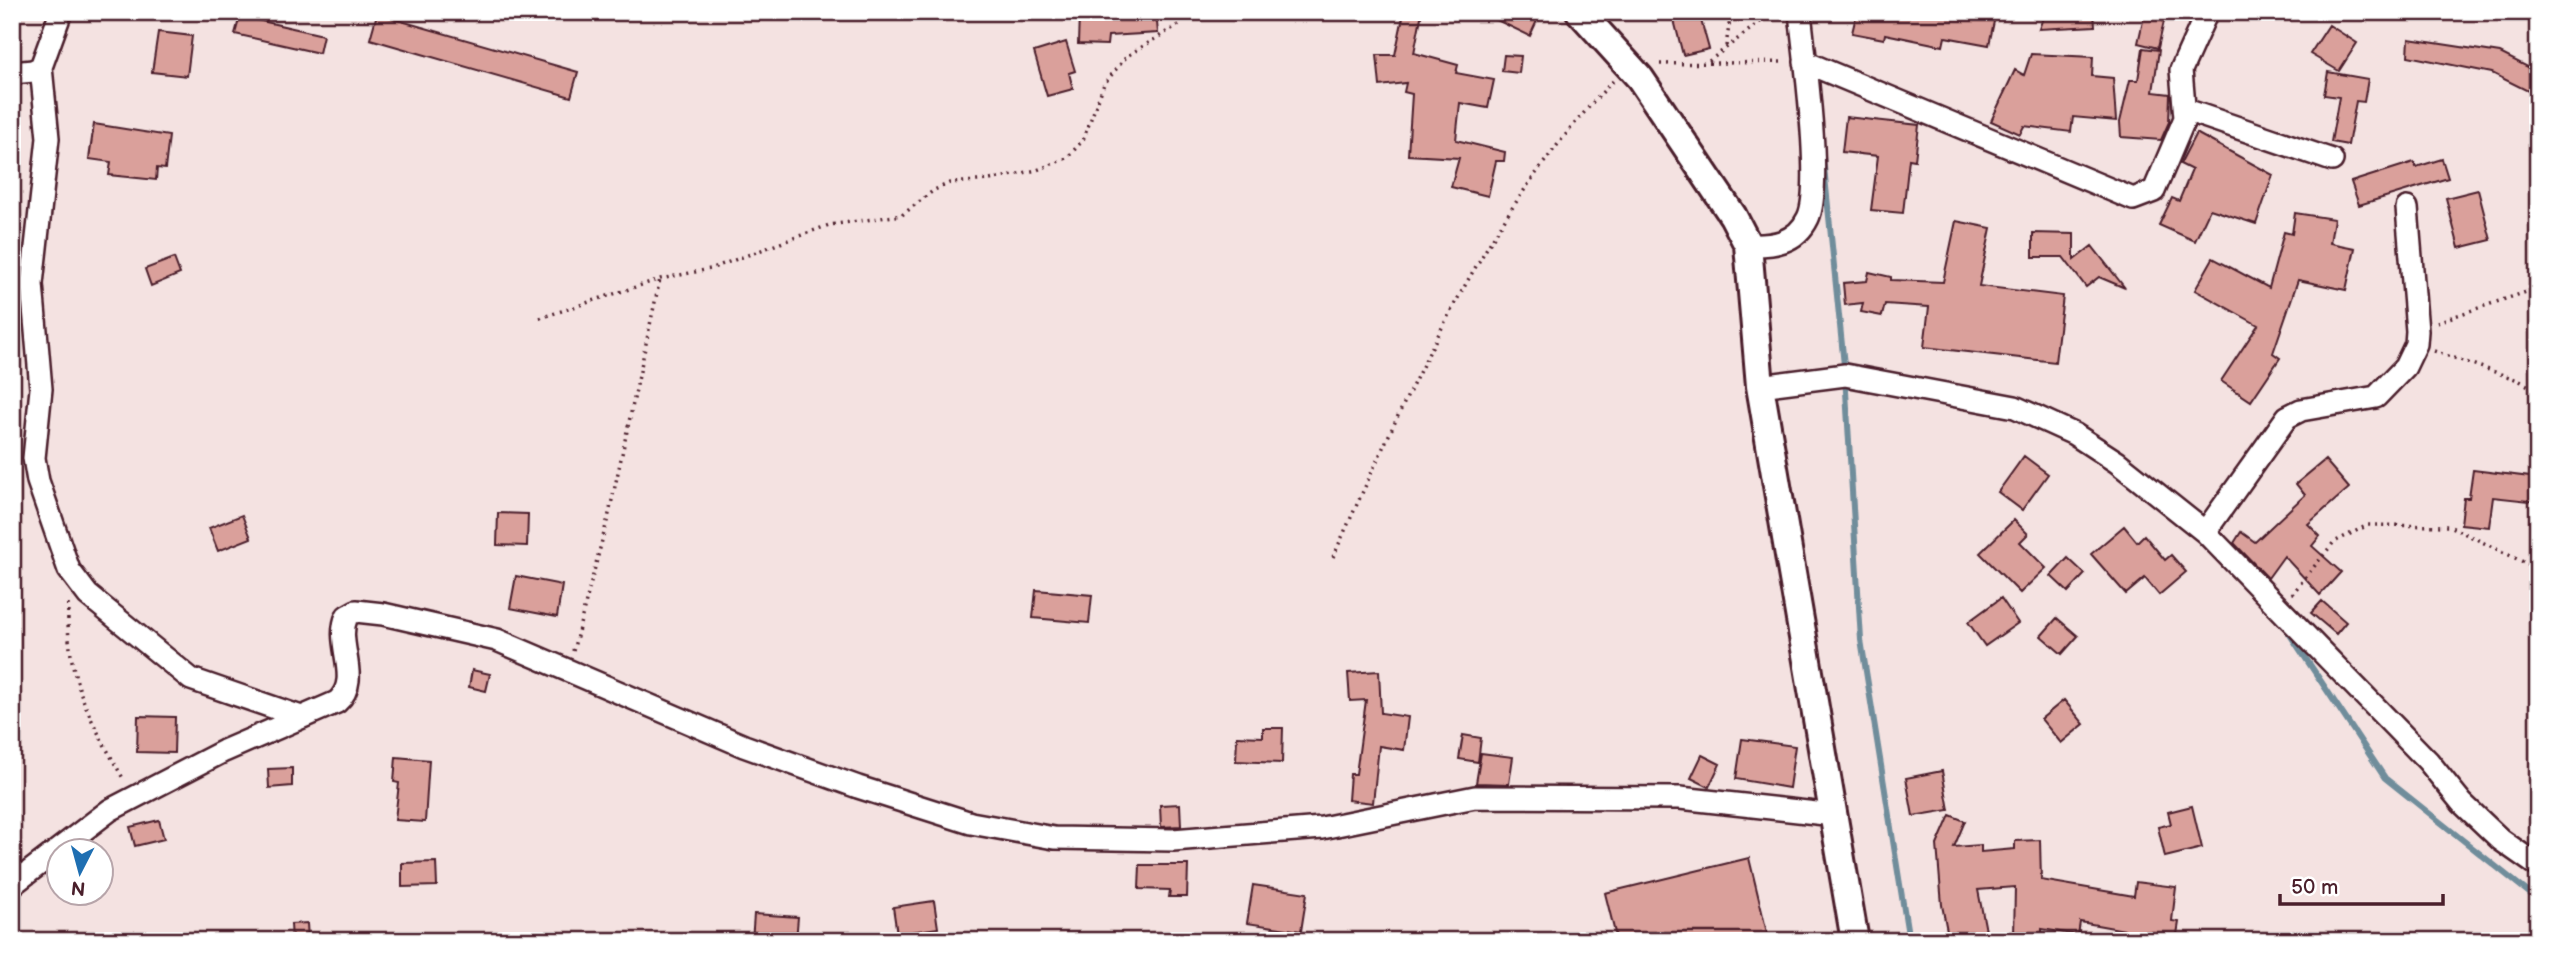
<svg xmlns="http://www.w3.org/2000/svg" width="2550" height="953" viewBox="0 0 2550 953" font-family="'Balsamiq Sans',sans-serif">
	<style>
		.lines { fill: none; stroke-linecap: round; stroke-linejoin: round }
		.stream { stroke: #6f8d9b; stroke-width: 6 }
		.building { fill: #daa09b; stroke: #4a1f2b; stroke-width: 2 }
		.minor-casing { stroke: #4a1f2b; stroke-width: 26 }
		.tertiary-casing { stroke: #4a1f2b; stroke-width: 32 }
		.path { stroke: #4a1f2b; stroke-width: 3.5; stroke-dasharray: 2 5; stroke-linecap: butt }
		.minor { stroke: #fff; stroke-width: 21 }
		.tertiary { stroke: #fff; stroke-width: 26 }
	</style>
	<rect width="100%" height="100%" fill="#f4e2e1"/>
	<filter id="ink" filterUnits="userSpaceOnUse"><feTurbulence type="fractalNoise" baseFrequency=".0143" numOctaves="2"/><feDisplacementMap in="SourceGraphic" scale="14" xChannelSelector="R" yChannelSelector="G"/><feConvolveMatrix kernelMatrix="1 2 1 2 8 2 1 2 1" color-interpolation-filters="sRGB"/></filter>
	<g filter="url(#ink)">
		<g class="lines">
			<path class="stream" d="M1823,157L1845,375L1861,640L1909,941
				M2285,627L2385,778L2538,900"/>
		</g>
		<path class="building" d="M1092,12H1156L1158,33L1108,36L1107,45L1078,44L1079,15L1092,16Z
			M1404,12H1422L1414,53L1458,65L1456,73L1494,80L1488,108L1460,103L1456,140L1505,152L1504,161H1496L1488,196L1451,187L1459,158L1408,155L1412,94L1404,92L1406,83L1380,86L1377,55H1395Z
			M1480,12H1541L1530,36Z
			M1857,12H1996L1989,45L1945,37L1943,46L1885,34L1884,39L1852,33Z
			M2045,12H2094L2095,26L2039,29Z
			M2145,12H2166L2158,48L2138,43Z
			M1699,13L1709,49L1683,55L1674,20Z
			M377,14L578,72L571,97L370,39Z
			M240,16L323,35L319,53L235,34Z
			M2329,25L2357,43L2339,71L2310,54Z
			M158,32L192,36L187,76L152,72Z
			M2409,39L2500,53L2538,72V96L2492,73L2408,56Z
			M1066,42L1075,71L1069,73L1073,89L1047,96L1034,52Z
			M2143,48L2159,50L2153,92L2170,94L2169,122L2161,140L2121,137L2120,122L2130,80H2138Z
			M2031,54L2093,57L2092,76L2113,78L2116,121L2073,117L2071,132L2024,126L2020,134L1991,121L2015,70L2024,75Z
			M1504,55L1521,56L1519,73L1502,71Z
			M2328,72L2368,79L2364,102L2356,101L2348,145L2331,142L2339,97L2324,95Z
			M1846,117L1919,125L1915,160L1909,159L1903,213L1871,210L1878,156L1842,152Z
			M94,124L169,136L165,169L157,168L156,180L109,175L111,162L89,159Z
			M2196,133L2273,175L2256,224L2210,209L2195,241L2159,225L2172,198L2179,201L2192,170L2180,164Z
			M2442,159L2448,178L2359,205L2351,182L2414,162L2416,167Z
			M2478,190L2491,240L2459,248L2446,198Z
			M2295,213L2334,219L2330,243L2355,248L2346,290L2298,280L2273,353L2280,358L2251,401L2221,381L2258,325L2195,290L2213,258L2269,288L2284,232L2292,234Z
			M1956,221L1991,228L1979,286L2063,296L2055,362L1924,347L1929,307L1885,304L1882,316L1861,312L1863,303L1845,305L1843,283L1867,281L1869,272L1891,277V280L1943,282Z
			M2033,233L2074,234V260L2092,246L2125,288L2099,277L2086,287L2063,257H2033Z
			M174,258L180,274L151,286L145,269Z
			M2024,456L2048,474L2022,510L1998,492Z
			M2325,460L2349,488L2308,524L2320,536L2312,546L2341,572L2320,595L2284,556L2268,578L2234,543L2241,532L2255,542L2305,495L2296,484Z
			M2473,470L2538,478V502L2493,497L2489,527L2461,524L2464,498H2469Z
			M498,513L528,514L527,546L497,545Z
			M242,515L251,538L218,551L209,528Z
			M2014,520L2028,534L2020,542L2046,568L2020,593L1980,553Z
			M2124,526L2137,542L2144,535L2165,560L2171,555L2186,572L2159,595L2145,578L2126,594L2091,554Z
			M2068,558L2085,574L2068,592L2051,576Z
			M516,576L562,585L557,617L510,608Z
			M1036,590L1092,595L1089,623L1033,618Z
			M2001,598L2018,623L1985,646L1968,622Z
			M2322,601L2346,622L2336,634L2311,613Z
			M2057,618L2078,636L2062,654L2041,636Z
			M472,670L490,674L486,691L469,687Z
			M1379,671L1381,713L1408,717L1404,750L1379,746L1373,803L1348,800L1350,774H1356L1366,700L1350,701L1348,673Z
			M2064,700L2084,724L2061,743L2041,719Z
			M138,716L175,717L174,753L137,752Z
			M1263,728H1283L1282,763L1236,761L1237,736L1263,737Z
			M1463,735L1481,738L1478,762L1459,759Z
			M1742,739L1795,746L1789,788L1736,779Z
			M1481,753L1513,757L1509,784L1476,783Z
			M1702,755L1720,764L1709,787L1691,778Z
			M396,757L429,760L425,822L395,820L399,783L394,782Z
			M292,768V786L269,788L268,769Z
			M1942,771L1949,810L1913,816L1906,778Z
			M1180,804L1181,826L1161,827L1160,805Z
			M2192,806L2202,848L2165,857L2158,827L2171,824L2168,812Z
			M1950,815L1965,821L1954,847L1981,845V852L2015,849V841L2040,840L2041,880L2134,896L2136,882L2176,887L2172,921L2179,922L2176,941H2135L2136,932L2080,922L2078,935L2042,929V937L2014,936L2015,887L1978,890L1988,941H1949L1942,905L1937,845Z
			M159,820L164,839L135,846L130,827Z
			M1749,858L1769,941H1617L1605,893Z
			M436,862L437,886L402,887V863Z
			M1140,865H1188L1187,897H1169L1170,890L1139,889Z
			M1253,885L1307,893L1301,931L1247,923Z
			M934,901L938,928L897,934L893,907Z
			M754,914L798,917L796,941H752Z
			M307,923L308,941H292L291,924Z"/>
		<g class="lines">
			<g class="minor-casing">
				<path id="minor" d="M1805,62L2133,199L2154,191L2185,118L2181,70L2207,12
					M41,67L48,138L32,284L41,389L34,458L38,481L69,570L88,595L191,679L301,717
					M12,73L33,71L41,67L61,12
					M2186,110L2332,160
					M1748,245C1773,246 1796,243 1808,218C1823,187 1804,53 1800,12
					M1760,386L1845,375L2015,407L2074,434L2117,462L2205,532L2428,761L2462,803L2501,840L2538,866
					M2205,532L2287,417L2301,410L2376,397L2405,367L2416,344L2417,331L2407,208
					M12,885L110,810L224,751L337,702C363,679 334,644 347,616L356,611L383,614L497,640L744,746L858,787L971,823L1054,838L1173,840L1322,828L1475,797L1680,798L1834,815"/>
			</g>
			<g class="tertiary-casing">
				<path id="tertiary" d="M1580,12L1640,78L1733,216L1748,245L1760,386L1855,941"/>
			</g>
			<path class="path" d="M1726,46L1731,12
				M1709,61L1773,12
				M1660,64L1785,62
				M540,318L660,279L710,269L829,225L902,215L934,190L950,183L990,180L1037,170L1067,158L1083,140L1104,84L1127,56L1178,25L1186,12
				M2437,322L2538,288
				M2434,351L2518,380L2538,391
				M1333,557C1409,391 1485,213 1613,81
				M2292,594L2334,542L2368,525L2449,526L2538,569
				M68,604C66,679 88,716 124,780
				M573,651L609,514L660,279"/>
			<use href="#minor" class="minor"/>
			<use href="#tertiary" class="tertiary"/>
		</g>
	</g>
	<rect width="2550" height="953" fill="none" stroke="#fff" stroke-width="42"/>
	<rect x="21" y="21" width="2508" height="911" fill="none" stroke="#4a1f2b" stroke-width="2.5" filter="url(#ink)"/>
	<g transform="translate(80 872) rotate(186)"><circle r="33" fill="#ffffff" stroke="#b7a5aa" stroke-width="2"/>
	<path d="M0-5L12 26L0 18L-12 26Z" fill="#1f6fb2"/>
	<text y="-10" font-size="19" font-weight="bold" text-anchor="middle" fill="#4a1f2b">N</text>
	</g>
	<path d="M2280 894v10h163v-10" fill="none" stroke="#4a1f2b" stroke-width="3.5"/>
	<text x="2291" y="894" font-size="21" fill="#4a1f2b" stroke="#ffffff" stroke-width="5" paint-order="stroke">50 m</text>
</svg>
